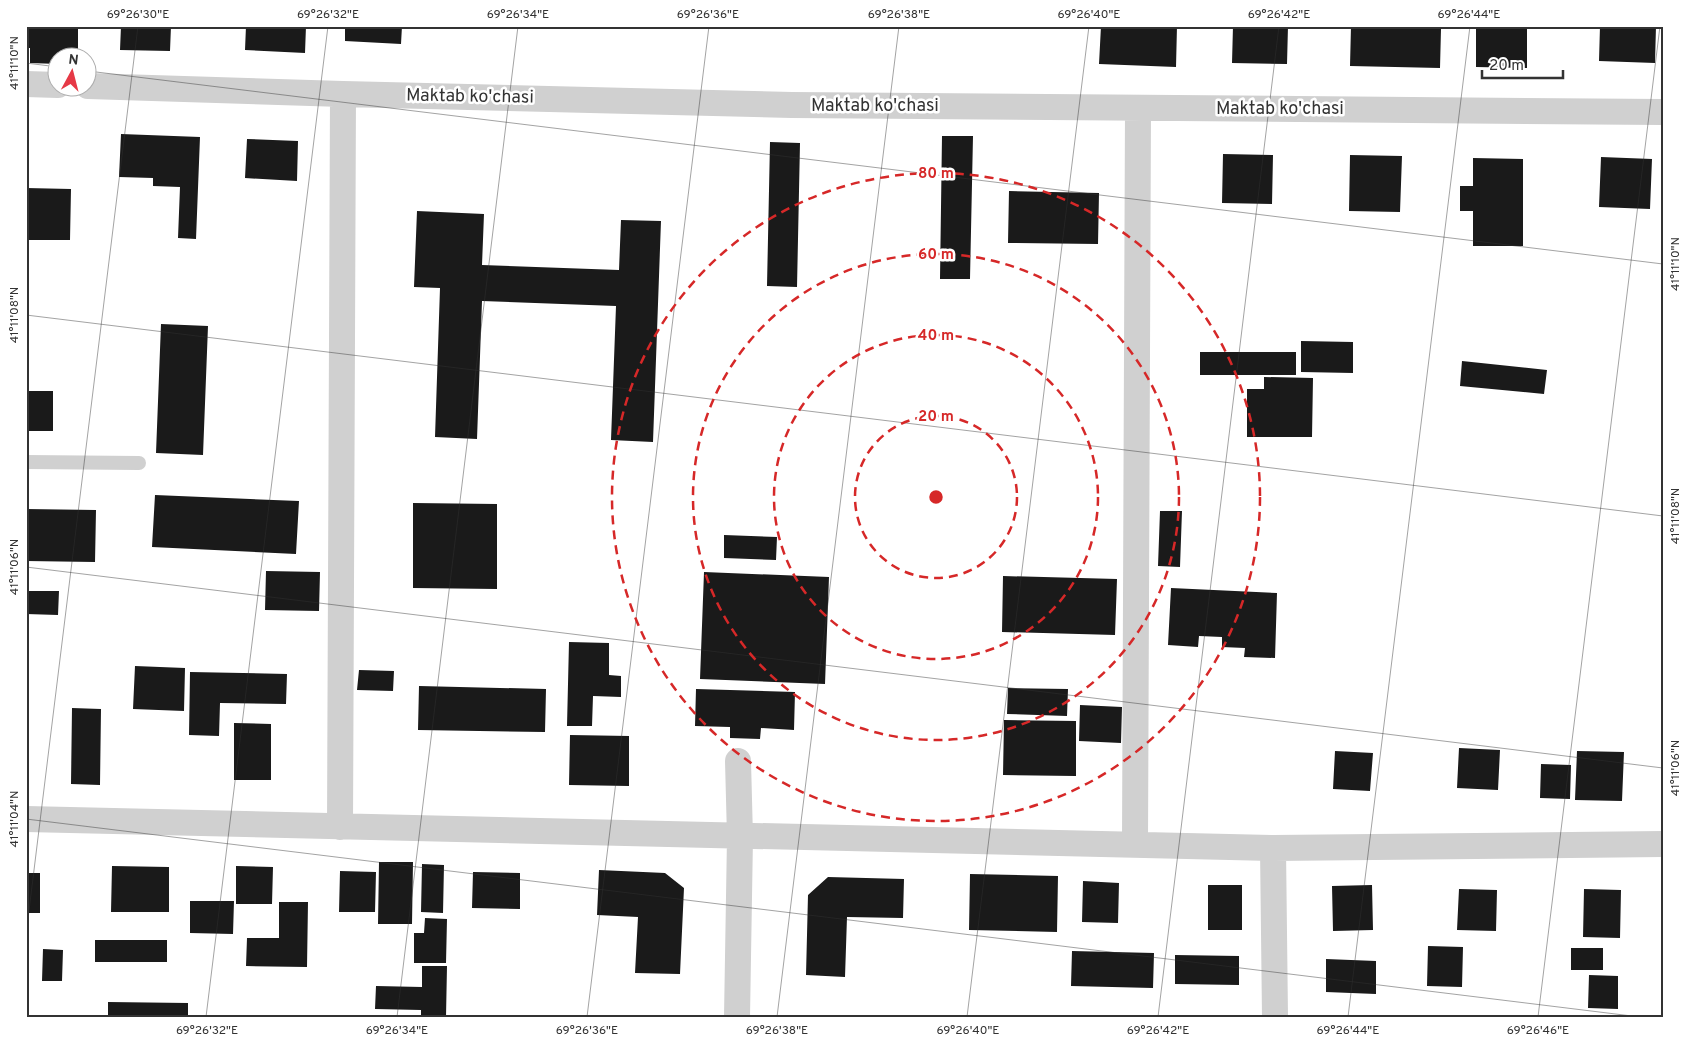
<svg xmlns="http://www.w3.org/2000/svg" width="1689" height="1043" viewBox="0 0 1689 1043" font-family="Overpass,sans-serif">
	<style>
		.building { fill: #1a1a1a }
		.lines { fill: none; stroke-linecap: round; stroke-linejoin: round }
		.lane { stroke: #d0d0d0; stroke-width: 14 }
		.street { stroke: #d0d0d0; stroke-width: 26 }
		.ticks { fill: none; stroke: #333; stroke-width: 1; stroke-opacity: 0.45 }
		.ring { fill: none; stroke: #d62828; stroke-width: 2.5; stroke-dasharray: 9 6 }
		.labels { text-anchor: middle; dominant-baseline: central; stroke-width: 5; stroke-linejoin: round; paint-order: stroke }
		.street-label { font-size: 18px; fill: #333; stroke: #fff }
		.centre { fill: #d62828; stroke: #fff; stroke-width: 2.5 }
		.ring-label { font-size: 15px; text-anchor: middle; font-weight: bold; fill: #d62828; stroke: #fff; stroke-width: 5; stroke-linejoin: round; paint-order: stroke }
		.neatline { fill: none; stroke: #333; stroke-width: 2 }
		.ticks-label { font-size: 12px; text-anchor: middle; fill: #333 }
	</style>
	<rect width="100%" height="100%" fill="#fff"/>
	<path class="building" d="M26,26H78V58H58V64L30,63V48H26Z
		M121,26H171L170,51L120,50Z
		M246,26H306L305,53L245,50Z
		M345,26H402L401,44L345,41Z
		M1101,26H1177L1176,67L1099,64Z
		M1233,26H1288L1287,64L1232,63Z
		M1351,26H1398V28L1441,29L1440,68L1350,66Z
		M1476,26H1527V68L1476,67Z
		M1600,26H1656L1655,63L1599,61Z
		M121,134L200,137L196,239L178,238L180,187L153,186V178L119,177Z
		M942,136H973L970,279H940Z
		M247,139L298,141L297,181L245,178Z
		M770,142L800,143L797,287L767,286Z
		M1223,154L1273,155L1272,204L1222,203Z
		M1350,155L1402,156L1400,212L1349,211Z
		M1601,157L1652,159L1650,209L1599,207Z
		M1473,158L1523,159V246H1473V211H1460V186H1473Z
		M26,188L71,189L70,240H26Z
		M1009,191L1099,193L1098,244L1008,243Z
		M417,211L484,214L482,265L619,270L621,220L661,221L653,442L611,440L616,306L482,301L477,439L435,437L440,288L414,287Z
		M161,324L208,326L203,455L156,453Z
		M1301,341L1353,342V373L1301,372Z
		M1200,352H1296V375H1200Z
		M1462,361L1547,370L1544,394L1460,386Z
		M1264,377L1313,378L1312,437H1247V389H1264Z
		M26,391H53V431H26Z
		M155,495L299,501L296,554L152,547Z
		M413,503L497,504V589L413,588Z
		M26,509L96,510L95,562L26,561Z
		M1160,511H1182L1180,567L1158,566Z
		M724,535L777,537L776,560L724,558Z
		M266,571L320,572L319,611L265,610Z
		M704,572L829,577L825,684L700,679Z
		M1003,576L1117,579L1115,635L1002,632Z
		M1171,588L1277,593L1275,658L1244,657L1245,648L1222,647V637L1199,636L1198,647L1168,645Z
		M26,591H59L58,615L26,614Z
		M569,642L609,643V675L621,676V697L593,696L592,726H567Z
		M135,666L185,668L184,711L133,709Z
		M359,670L394,671L393,691L357,690Z
		M190,672L287,674L286,704L220,703L219,736L189,735Z
		M419,686L546,689L545,732L418,730Z
		M1008,688L1068,689L1067,716L1007,714Z
		M696,689L795,692L794,730L761,728L760,739L730,738V727L695,726Z
		M1080,705L1122,707L1121,743L1079,741Z
		M72,708L101,709L100,785L71,784Z
		M1004,720L1076,721V776L1003,775Z
		M234,723L271,724V780H234Z
		M570,735L629,736V786L569,785Z
		M1459,748L1500,750L1498,790L1457,788Z
		M1335,751L1373,753L1370,791L1333,789Z
		M1577,751L1624,752L1622,801L1575,800Z
		M1541,764L1571,765L1570,799L1540,798Z
		M379,862H413L412,924H378Z
		M422,864L444,865L443,913L421,912Z
		M112,866L169,867V912H111Z
		M236,866L273,867L272,904H236Z
		M599,870L665,873L684,888L680,974L635,973L638,917L597,915Z
		M340,871L376,872L375,912H339Z
		M473,872L520,873V909L472,908Z
		M26,873H40V913H26Z
		M970,874L1058,876L1057,932L969,930Z
		M828,877L904,879L903,918L847,917L845,977L806,975L808,895Z
		M1083,881L1119,883L1118,923L1082,922Z
		M1208,885H1242V930H1208Z
		M1372,885L1373,930L1333,931L1332,886Z
		M1459,889L1497,890L1496,931L1457,930Z
		M1584,889L1621,890L1620,938L1583,937Z
		M190,901H234L233,934L190,933Z
		M279,902H308L307,967L246,966L247,938H279Z
		M425,918L447,919L446,963H414V933H424Z
		M95,940H167V962H95Z
		M1428,946L1463,947L1462,987L1427,986Z
		M1571,948H1603V970H1571Z
		M43,949L63,950L62,981H42Z
		M1072,951L1154,953L1153,988L1071,986Z
		M1175,955L1239,956V985L1175,984Z
		M1326,959L1376,961V994L1326,992Z
		M422,966H447L446,1017H421V1010L375,1009L376,986L422,987Z
		M1589,975L1618,976V1009L1588,1008Z
		M108,1002L188,1003V1017H108Z"/>
	<g class="lines">
		<path class="lane" d="M26,462L139,463"/>
		<path class="street" d="M26,84L58,85
			M88,86L343,94L792,105L1663,112
			M26,819L1273,848L1663,844
			M340,827L343,94
			M1135,844L1138,108
			M1273,848L1275,1017
			M737,1017L740,837L738,761"/>
	</g>
	<path class="ticks" d="M26,63L58,67M88,71L1663,264M26,315L1663,516M26,567L1663,768M26,819L1640,1017M26,935L138,26M206,1017L328,26M397,1017L518,26M587,1017L709,26M777,1017L899,26M967,1017L1089,26M1158,1017L1279,26M1348,1017L1470,26M1538,1017L1660,26"/>
	<g class="ring">
		<circle cx="936" cy="497" r="81"/>
		<circle cx="936" cy="497" r="162"/>
		<circle cx="936" cy="497" r="243"/>
		<circle cx="936" cy="497" r="324"/>
	</g>
	<g class="labels">
		<g class="street-label">
			<text transform="translate(470 97) rotate(1)">Maktab ko'chasi</text>
			<text x="875" y="106">Maktab ko'chasi</text>
			<text x="1280" y="109">Maktab ko'chasi</text>
		</g>
	</g>
	<circle cx="936" cy="497" r="8" class="centre"/>
	<g class="ring-label">
		<text x="936" y="178">80 m</text>
		<text x="936" y="259">60 m</text>
		<text x="936" y="340">40 m</text>
		<text x="936" y="421">20 m</text>
	</g>
	<rect width="1689" height="1043" fill="none" stroke="#ffffff" stroke-width="55"/>
	<g transform="translate(72 72) rotate(7)"><circle r="24" fill="#ffffff" stroke="#adadad"/>
	<path d="M0-4L9 19L0 12L-9 19Z" fill="#e63946"/>
	<text y="-8" font-size="14" font-weight="bold" text-anchor="middle" fill="#333333">N</text>
	</g>
	<path d="M1482 70v8h81v-8" fill="none" stroke="#333333" stroke-width="2.5"/>
	<text x="1489" y="70" font-size="15" fill="#333333" stroke="#ffffff" stroke-width="4" paint-order="stroke">20 m</text>
	<rect x="28" y="28" width="1634" height="988" class="neatline"/>
	<g class="ticks-label">
		<text x="138" y="18">69°26'30"E</text>
		<text x="328" y="18">69°26'32"E</text>
		<text x="518" y="18">69°26'34"E</text>
		<text x="708" y="18">69°26'36"E</text>
		<text x="899" y="18">69°26'38"E</text>
		<text x="1089" y="18">69°26'40"E</text>
		<text x="1279" y="18">69°26'42"E</text>
		<text x="1469" y="18">69°26'44"E</text>
		<text transform="translate(14 63) rotate(-90)" y="4">41°11'10"N</text>
		<text transform="translate(1675 264) rotate(-90)" y="4">41°11'10"N</text>
		<text transform="translate(14 315) rotate(-90)" y="4">41°11'08"N</text>
		<text transform="translate(1675 516) rotate(-90)" y="4">41°11'08"N</text>
		<text transform="translate(14 567) rotate(-90)" y="4">41°11'06"N</text>
		<text transform="translate(1675 768) rotate(-90)" y="4">41°11'06"N</text>
		<text transform="translate(14 819) rotate(-90)" y="4">41°11'04"N</text>
		<text x="207" y="1034">69°26'32"E</text>
		<text x="397" y="1034">69°26'34"E</text>
		<text x="587" y="1034">69°26'36"E</text>
		<text x="777" y="1034">69°26'38"E</text>
		<text x="968" y="1034">69°26'40"E</text>
		<text x="1158" y="1034">69°26'42"E</text>
		<text x="1348" y="1034">69°26'44"E</text>
		<text x="1538" y="1034">69°26'46"E</text>
	</g>
</svg>
